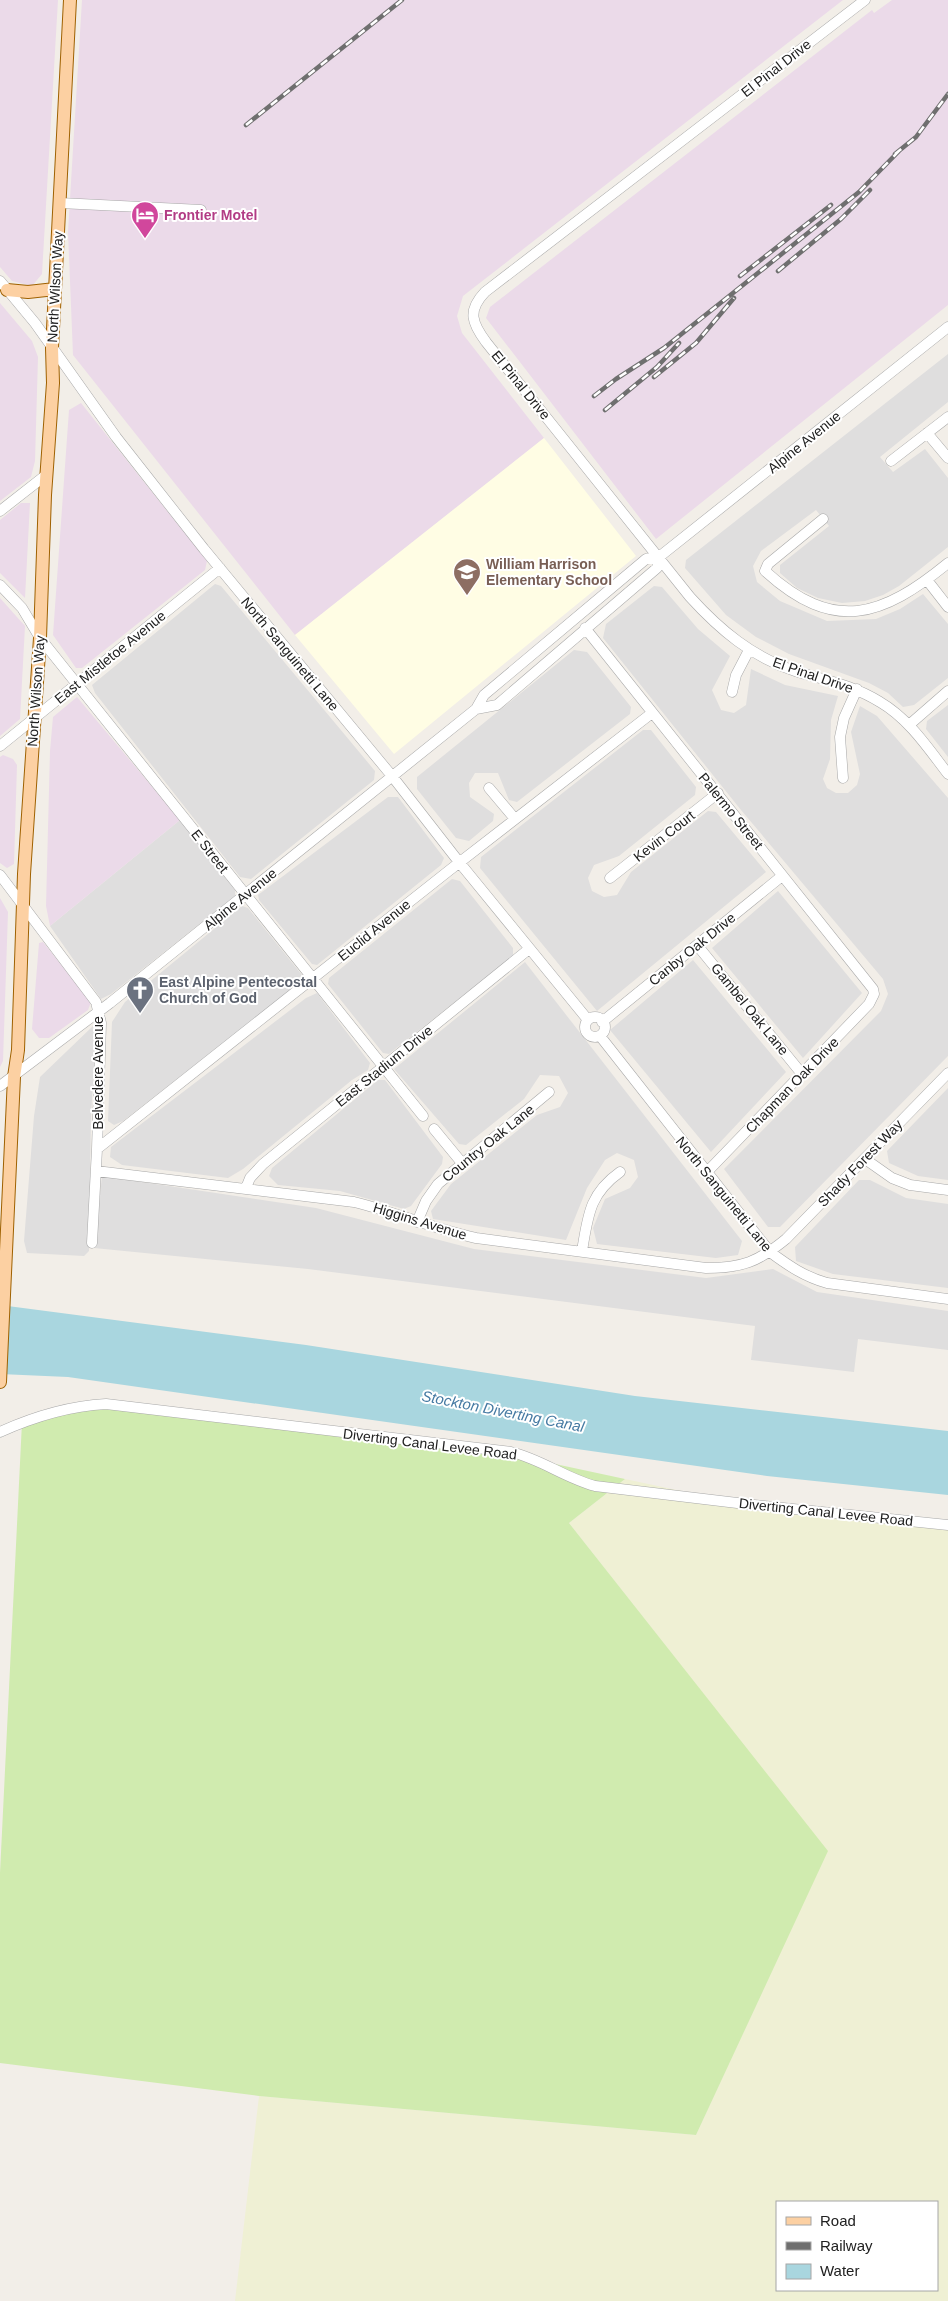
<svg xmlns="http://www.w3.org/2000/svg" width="948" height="2301" viewBox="0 0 948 2301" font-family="Helvetica,sans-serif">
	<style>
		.residential { fill: #dfdede }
		.industrial { fill: #ebdae9 }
		.education { fill: #fffde4 }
		.farmland { fill: #eff0d4; fill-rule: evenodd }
		.grass { fill: #d0ebaf }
		.water { fill: #a9d6df }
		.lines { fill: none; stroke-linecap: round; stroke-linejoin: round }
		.minor-casing { stroke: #a8a8a8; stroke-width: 11 }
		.major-casing { stroke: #9f6100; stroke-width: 14 }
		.minor { stroke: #fff; stroke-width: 10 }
		.major { stroke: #fcd0a2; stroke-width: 12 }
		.rail-casing { stroke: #6f6f6f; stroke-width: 4.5 }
		.rail { stroke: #fff; stroke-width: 2.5; stroke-dasharray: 8; stroke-linecap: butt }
		.labels { text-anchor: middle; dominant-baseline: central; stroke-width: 4; stroke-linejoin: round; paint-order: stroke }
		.street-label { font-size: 14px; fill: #212121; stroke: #fff }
		.hotel-label { font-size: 14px; font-weight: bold; fill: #b23c85; stroke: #fff; text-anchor: start }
		.education-label { font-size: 14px; font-weight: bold; fill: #785e54; stroke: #fff; text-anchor: start }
		.worship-label { font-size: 14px; font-weight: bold; fill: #5b616d; stroke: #fff; text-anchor: start }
		.water-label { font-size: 15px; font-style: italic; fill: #467aa3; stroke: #fff }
	</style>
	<rect width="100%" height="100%" fill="#f2eee8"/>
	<path class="residential" d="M948,354V402L880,457L893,472L925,449L948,478V547L899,586L883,595L865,601L842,603L818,598L797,588L780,573V565L829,526L816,510L761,551L753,566L757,582L780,601L827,621L876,619L900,609L923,594L948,624V678L914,705L903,707L888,693L869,683L789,654L756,637L726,615L685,568L686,560Z
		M215,584L221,586L375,771L374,780L251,879L240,877L95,693L92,685Z
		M654,586L662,587L698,629L730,656L712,690L721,710L734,713L746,705L751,669L785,685L838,696L831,720L830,759L823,779L827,788L836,793H848L857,785L860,774L851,732L860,706L877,716L948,798V1056L780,1227H768L724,1169L881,1011L888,994L883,979L741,810L603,638L606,624Z
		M574,650L587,652L631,707L630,714L517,802L509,800L498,773H475L469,783L470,797L494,814L493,821L469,841L456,838L417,789V777Z
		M948,705V757L926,729L927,721Z
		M643,730H651L696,787L695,795L619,856L594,865L588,878L592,891L604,897L617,895L631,872L708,811L716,812L766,872L597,1011L480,868L481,857Z
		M388,797H398L444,858L441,865L317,965L312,964L259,900L258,895Z
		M180,820L235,890V896L111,994L101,999L50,926Z
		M452,879L460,881L513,948V956L389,1054L383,1053L328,984L329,978Z
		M778,891L862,993L803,1058L712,948Z
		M242,906L248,908L302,975L301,982L123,1121L114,1125L108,1121L112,1022L125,1002Z
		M693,960L786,1072L711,1152L610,1030Z
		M525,962L742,1241L738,1255L716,1258L597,1244L593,1228L605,1199L630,1188L638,1177L634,1160L617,1153L605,1160L587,1188L566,1240L433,1219L431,1211L451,1184L537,1115L560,1107L568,1093L559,1076L540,1075L524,1099L466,1145L459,1144L394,1069Z
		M317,993L370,1063L368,1070L352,1080L243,1169L228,1178L122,1165L110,1157L111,1147L306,998Z
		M93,1026L96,1035L91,1115L89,1251L84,1256L27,1253L24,1241L34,1116L40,1077Z
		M378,1080H385L443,1157L442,1164L411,1206L404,1209L340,1191L278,1185L269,1176L272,1168Z
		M948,1088V1180L918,1176L889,1163L887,1151Z
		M102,1176L316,1208L474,1249L706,1278L773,1269L817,1292L948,1311V1350L858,1339L854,1372L751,1360L755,1326L308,1269L94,1248Z
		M859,1180H870L906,1198L948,1204V1288L833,1274L796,1261L795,1247Z"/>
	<path class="industrial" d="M0,0H58L42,274L32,286L12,281L0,267Z
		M82,0H843L463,296L457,316L462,333L544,438L295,635L73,355L68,232Z
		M892,0H948V305L656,539L486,318L490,307L872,10L874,13Z
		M0,303L32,341L38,357L35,461L31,477L0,501Z
		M81,403L207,561L205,570L82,668H76L53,635L69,410Z
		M21,503H30L25,598L0,573V520Z
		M0,598L25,626L20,719L0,736Z
		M77,697L180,820L50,926L46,906L50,751L53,717Z
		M3,755L13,759L17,765L14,864L7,868L0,863V757Z
		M0,898L8,912L3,1061L0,1067Z
		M43,942L91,1002L88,1010L49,1038H39L32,1029L39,943Z"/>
	<path class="education" d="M544,438L636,556L394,754L295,635Z"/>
	<path class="farmland" d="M625,1479L774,1511L948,1523V2301H235L259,2096L696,2135L827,1851L569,1523ZM777,2202H937V2290H777Z"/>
	<path class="grass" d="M99,1399L532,1459L625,1479L569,1523L828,1851L696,2135L259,2096L0,2063V1873L22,1422Z"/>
	<path class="water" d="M0,1305L306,1345L635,1396L948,1431V1495L767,1476L68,1377L0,1374Z"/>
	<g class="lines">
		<g class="minor-casing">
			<path id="minor" d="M865,0L485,292C467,311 472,323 486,342L690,597C720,630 752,657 795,671C824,680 853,685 880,702C909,719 928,748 948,774
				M60,203L201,210
				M0,281L35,323L116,437L204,549L392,776L459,862L588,1020
				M927,433L948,458
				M891,461L948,417
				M0,511L46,475
				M823,519L768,564L765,571C834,634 882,617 948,563
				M927,580L948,607
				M0,585L22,608L40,638L423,1116
				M585,628L873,989L874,994L869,1004L706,1173
				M732,692L736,675L749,650
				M476,709L497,705L657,568L659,557
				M909,725L948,691
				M0,746L220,568
				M843,778L840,737L844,718L857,689
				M489,788L515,819
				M0,875L96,1002L101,1023L97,1149L92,1243
				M610,878L718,793
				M697,945L802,1074
				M585 1027a10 10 0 1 1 20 0a10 10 0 1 1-20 0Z
				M602,1022L782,876
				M600,1036L770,1252C789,1266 805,1277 827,1283L948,1299
				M0,1086L110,1003L476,709L484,695L646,559L659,557L948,327
				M434,1129L462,1163
				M97,1149L451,869L652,713
				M865,1159L892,1178L910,1185L948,1190
				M96,1171L354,1202C395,1212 434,1229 476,1238L706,1268C742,1268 758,1262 786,1239L948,1073
				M246,1188L250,1178L263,1164L529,949
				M417,1222L426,1201L438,1184L549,1092
				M582,1251C588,1216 589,1194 620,1172
				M0,1432C33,1417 69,1406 106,1404L511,1452C541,1459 565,1478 595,1486L754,1505L948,1525"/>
		</g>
		<g class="major-casing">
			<path id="major" d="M7,290L28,292L55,289
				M0,1382L14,1077L18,1050L24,874L40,638L45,495L53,383L52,348L70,0"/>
		</g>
		<use href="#minor" class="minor"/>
		<use href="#major" class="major"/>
		<g class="rail-casing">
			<path id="rail" d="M246,125L402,0
				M895,154L916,137L948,94
				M778,271L841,219L870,190
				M740,276L831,205
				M654,377L696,343L734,298
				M594,396L616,379L664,348L748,281L859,192L899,151
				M605,410L657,367L679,343"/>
		</g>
		<use href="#rail" class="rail"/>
	</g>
	<defs>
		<g id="hotel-pin" transform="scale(1.4375)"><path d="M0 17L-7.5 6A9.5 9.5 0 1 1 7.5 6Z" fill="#d1479c" stroke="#fff"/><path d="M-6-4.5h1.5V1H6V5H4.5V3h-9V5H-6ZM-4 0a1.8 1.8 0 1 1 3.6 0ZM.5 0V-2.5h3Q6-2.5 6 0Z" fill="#fff"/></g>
		<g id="school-pin" transform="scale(1.4375)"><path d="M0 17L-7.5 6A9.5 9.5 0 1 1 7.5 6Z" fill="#8d6e63" stroke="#fff"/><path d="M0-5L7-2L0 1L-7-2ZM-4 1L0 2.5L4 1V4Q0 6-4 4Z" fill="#fff"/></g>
		<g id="church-pin" transform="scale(1.4375)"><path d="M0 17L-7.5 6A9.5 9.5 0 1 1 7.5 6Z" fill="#6b7280" stroke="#fff"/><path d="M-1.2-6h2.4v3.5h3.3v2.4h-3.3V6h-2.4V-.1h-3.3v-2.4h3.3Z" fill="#fff"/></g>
	</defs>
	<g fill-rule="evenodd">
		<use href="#hotel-pin" x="145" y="215"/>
		<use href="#school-pin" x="467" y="572"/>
		<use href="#church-pin" x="140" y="990"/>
	</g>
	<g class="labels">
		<g class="street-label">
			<text transform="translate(776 68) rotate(-38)">El Pinal Drive</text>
			<text transform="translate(55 287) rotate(-87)">North Wilson Way</text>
			<text transform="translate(521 385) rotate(51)">El Pinal Drive</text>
			<text transform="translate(804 442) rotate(-39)">Alpine Avenue</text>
			<text transform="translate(290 654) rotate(50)">North Sanguinetti Lane</text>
			<text transform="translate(110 657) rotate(-39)">East Mistletoe Avenue</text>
			<text transform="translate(813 675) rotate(19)">El Pinal Drive</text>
			<text transform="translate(36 691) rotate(-86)">North Wilson Way</text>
			<text transform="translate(731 811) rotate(51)">Palermo Street</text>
			<text transform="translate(664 836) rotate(-38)">Kevin Court</text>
			<text transform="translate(210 851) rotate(52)">E Street</text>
			<text transform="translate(240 899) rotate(-39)">Alpine Avenue</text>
			<text transform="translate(374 930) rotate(-39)">Euclid Avenue</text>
			<text transform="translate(692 949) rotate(-39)">Canby Oak Drive</text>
			<text transform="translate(750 1009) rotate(51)">Gambel Oak Lane</text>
			<text transform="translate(384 1066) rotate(-39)">East Stadium Drive</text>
			<text transform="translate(98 1073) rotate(-90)">Belvedere Avenue</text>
			<text transform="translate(792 1085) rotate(-46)">Chapman Oak Drive</text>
			<text transform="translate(488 1143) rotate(-39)">Country Oak Lane</text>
			<text transform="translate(860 1163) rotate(-46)">Shady Forest Way</text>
			<text transform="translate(724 1194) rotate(51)">North Sanguinetti Lane</text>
			<text transform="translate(420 1221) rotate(17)">Higgins Avenue</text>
			<text transform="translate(430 1444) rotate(7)">Diverting Canal Levee Road</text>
			<text transform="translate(826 1512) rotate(6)">Diverting Canal Levee Road</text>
		</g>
		<g class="hotel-label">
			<text x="164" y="215">Frontier Motel</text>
		</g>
		<g class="education-label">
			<text x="486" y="564">William Harrison<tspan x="486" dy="16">Elementary School</tspan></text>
		</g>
		<g class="worship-label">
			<text x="159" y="982">East Alpine Pentecostal<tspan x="159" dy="16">Church of God</tspan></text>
		</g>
		<g class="water-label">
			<text transform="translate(503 1411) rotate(11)">Stockton Diverting Canal</text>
		</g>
	</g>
	<rect x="776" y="2201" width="162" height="90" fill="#ffffff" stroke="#a6a6a6"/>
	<rect x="786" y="2217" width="25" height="8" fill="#fcd0a2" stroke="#a6a6a6"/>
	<text x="820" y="2226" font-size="15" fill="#212121">Road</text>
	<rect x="786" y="2242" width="25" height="8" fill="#6f6f6f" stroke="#a6a6a6"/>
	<text x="820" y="2251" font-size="15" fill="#212121">Railway</text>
	<rect x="786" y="2264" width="25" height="15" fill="#a9d6df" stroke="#a6a6a6"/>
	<text x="820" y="2276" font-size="15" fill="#212121">Water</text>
</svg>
